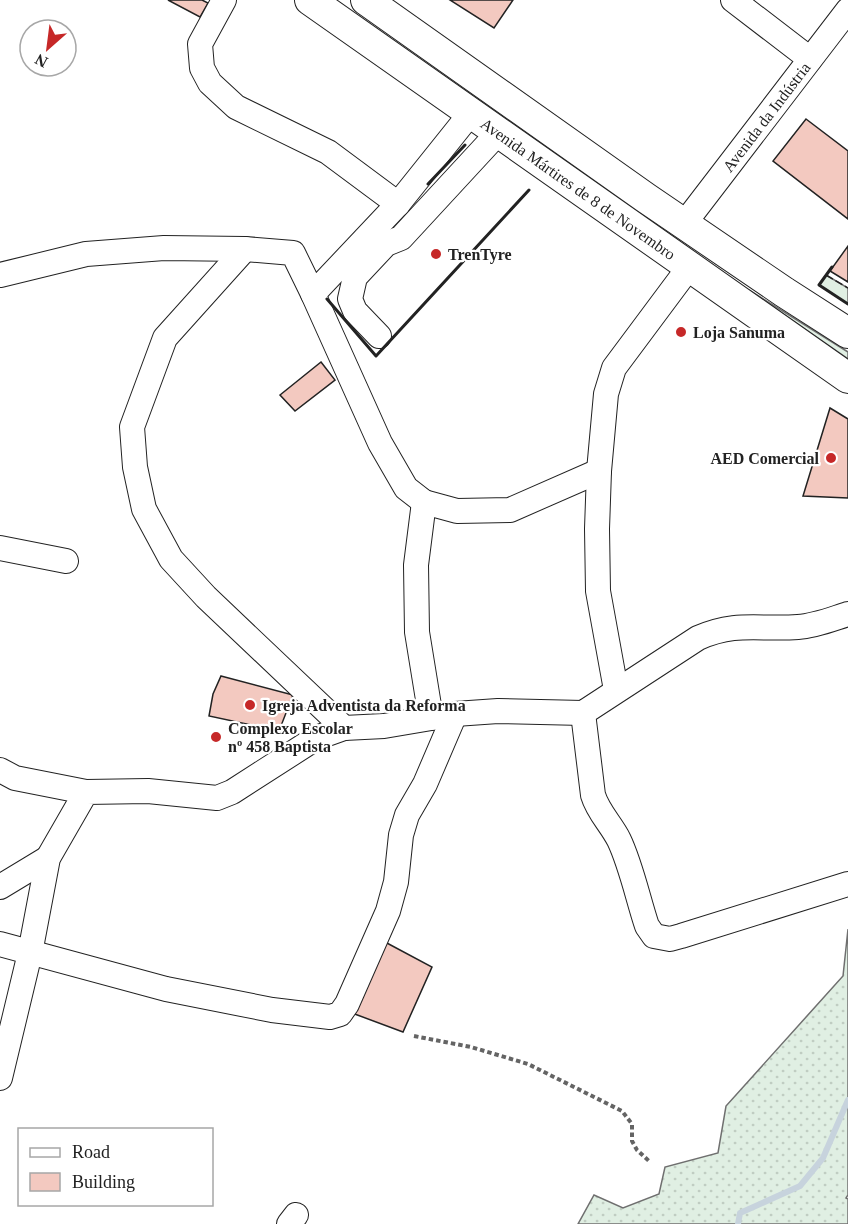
<svg xmlns="http://www.w3.org/2000/svg" width="848" height="1224" viewBox="0 0 848 1224" font-family="Georgia,serif">
	<style>
		.grass { fill: url(#grass-dots); stroke: #6f6f6f; stroke-width: 1.5 }
		.garden { fill: #e0efe3; stroke: #6f6f6f; stroke-width: 1.5 }
		.lines { fill: none; stroke-linecap: round; stroke-linejoin: round }
		.stream { stroke: #c7d3dd; stroke-width: 6 }
		.building { fill: #f3c9c0; stroke: #222; stroke-width: 1.5 }
		.minor-casing { stroke: #222; stroke-width: 26 }
		.major-casing { stroke: #222; stroke-width: 32 }
		.path { stroke: #646464; stroke-width: 4; stroke-dasharray: 4.5 3; stroke-linecap: butt }
		.minor { stroke: #fff; stroke-width: 24 }
		.major { stroke: #fff; stroke-width: 30 }
		.fence { stroke: #222; stroke-width: 1.5; stroke-dasharray: 8 3; stroke-linecap: butt }
		.wall { stroke: #222; stroke-width: 3 }
		.poi-dot { fill: #c62828; stroke: #fff; stroke-width: 2 }
		.labels { text-anchor: middle; dominant-baseline: central; stroke-width: 4.5; stroke-linejoin: round; paint-order: stroke }
		.street-label { font-size: 16px; fill: #222; stroke: #fff }
		.poi-label { font-size: 16px; font-weight: bold; fill: #222; stroke: #fff; text-anchor: start }
	</style>
	<defs>
		<pattern id="grass-dots" width="8" height="8" patternUnits="userSpaceOnUse" patternTransform="scale(1.5)"><rect width="8" height="8" fill="#e0efe3"/><path d="M2 2h.1M6 6h.1" fill="none" stroke="#c0cdc2" stroke-width="1.8" stroke-linecap="round"/></pattern>
	</defs>
	<rect width="100%" height="100%" fill="#fff"/>
	<path class="grass" d="M848,929V1195L846,1198L848,1199V1224H578L594,1195L623,1208L659,1194L665,1167L718,1153L726,1106L843,976Z"/>
	<path class="garden" d="M826,275L848,288V304L819,285Z
		M749,290L848,352V359Z"/>
	<g class="lines">
		<path class="stream" d="M738,1224L740,1213L800,1186L823,1158L848,1100"/>
	</g>
	<path class="building" d="M168,0H202L208,3L200,17Z
		M450,0H513L494,28Z
		M806,119L848,151V219L773,161Z
		M848,246V282L830,271Z
		M321,362L335,380L295,411L280,395Z
		M830,408L848,419V498L803,496Z
		M221,676L293,695L279,731L209,716L213,694Z
		M385,942L432,967L403,1032L352,1013Z"/>
	<g class="lines">
		<g class="minor-casing">
			<g id="minor">
				<path d="M224,0L200,44L202,68L210,83L236,107L328,152L398,204"/>
				<path d="M733,0L810,59"/>
				<path id="s1" d="M684,224L848,10"/>
				<path d="M245,249L165,338L132,427L135,467L144,509L171,559L206,597L344,728"/>
				<path d="M0,275L86,254L164,248L245,249L293,253L313,294L398,204L470,114"/>
				<path d="M313,294L380,443L406,488L424,502L457,511L510,510L599,471"/>
				<path d="M379,336L355,311L350,299L355,277L386,244L401,238L498,133"/>
				<path d="M424,502L416,565L417,632L431,718"/>
				<path d="M0,548L66,561"/>
				<path d="M616,690L598,591L597,529L599,471L606,394L614,368L690,266"/>
				<path d="M583,713L593,795C598,812 611,824 619,840C631,865 638,899 647,926L654,936L670,939L681,936L848,884"/>
				<path d="M0,770L15,778L86,792"/>
				<path d="M0,887L48,858"/>
				<path d="M0,944L166,989L272,1010L330,1017L340,1014L347,1004L388,911L396,882L401,835L407,815L425,784L455,714"/>
				<path d="M0,1078L30,953L48,858L86,792L148,791L217,798L232,792L316,738L344,728L384,726L455,714L498,711L583,713L698,638C737,621 759,630 798,627C815,626 832,619 848,614"/>
				<path d="M289,1224L296,1215"/>
			</g>
		</g>
		<g class="major-casing">
			<g id="major">
				<path id="s2" d="M310,0L848,378"/>
				<path d="M366,0L646,198L784,292L848,333"/>
			</g>
		</g>
		<path class="path" d="M414,1036L471,1047L528,1064L622,1111L632,1124V1141L637,1150L650,1162"/>
		<use href="#minor" class="minor"/>
		<use href="#major" class="major"/>
		<path class="fence" d="M826,275L848,288"/>
		<path class="wall" d="M428,184L465,145
			M832,267L819,285L848,304
			M327,299L376,356L529,190"/>
	</g>
	<g class="poi-dot">
		<circle cx="436" cy="254" r="6"/>
		<circle cx="681" cy="332" r="6"/>
		<circle cx="831" cy="458" r="6"/>
		<circle cx="250" cy="705" r="6"/>
		<circle cx="216" cy="737" r="6"/>
	</g>
	<g class="labels">
		<g class="street-label">
			<text stroke="none"><textPath href="#s1" startOffset="135">Avenida da Indústria</textPath></text>
			<text stroke="none"><textPath href="#s2" startOffset="328">Avenida Mártires de 8 de Novembro</textPath></text>
		</g>
		<g class="poi-label">
			<text x="448" y="254">TrenTyre</text>
			<text x="693" y="332">Loja Sanuma</text>
			<text x="819" y="458" text-anchor="end">AED Comercial</text>
			<text x="262" y="705">Igreja Adventista da Reforma</text>
			<text x="228" y="728">Complexo Escolar<tspan x="228" dy="18">nº 458 Baptista</tspan></text>
		</g>
	</g>
	<rect x="18" y="1128" width="195" height="78" fill="#ffffff" stroke="#a7a7a7" stroke-width="1.5"/>
	<rect x="30" y="1148" width="30" height="9" fill="#ffffff" stroke="#a7a7a7" stroke-width="1.5"/>
	<text x="72" y="1158" font-size="18" fill="#222222">Road</text>
	<rect x="30" y="1173" width="30" height="18" fill="#f3c9c0" stroke="#a7a7a7" stroke-width="1.5"/>
	<text x="72" y="1188" font-size="18" fill="#222222">Building</text>
	<g transform="translate(48 48) rotate(208)"><circle r="28" fill="#ffffff" stroke="#a7a7a7" stroke-width="1.5"/>
	<path d="M0-4.5L10 22L0 15L-10 22Z" fill="#c62828"/>
	<text y="-9" font-size="16" font-weight="bold" text-anchor="middle" fill="#222222">N</text>
	</g>
</svg>
